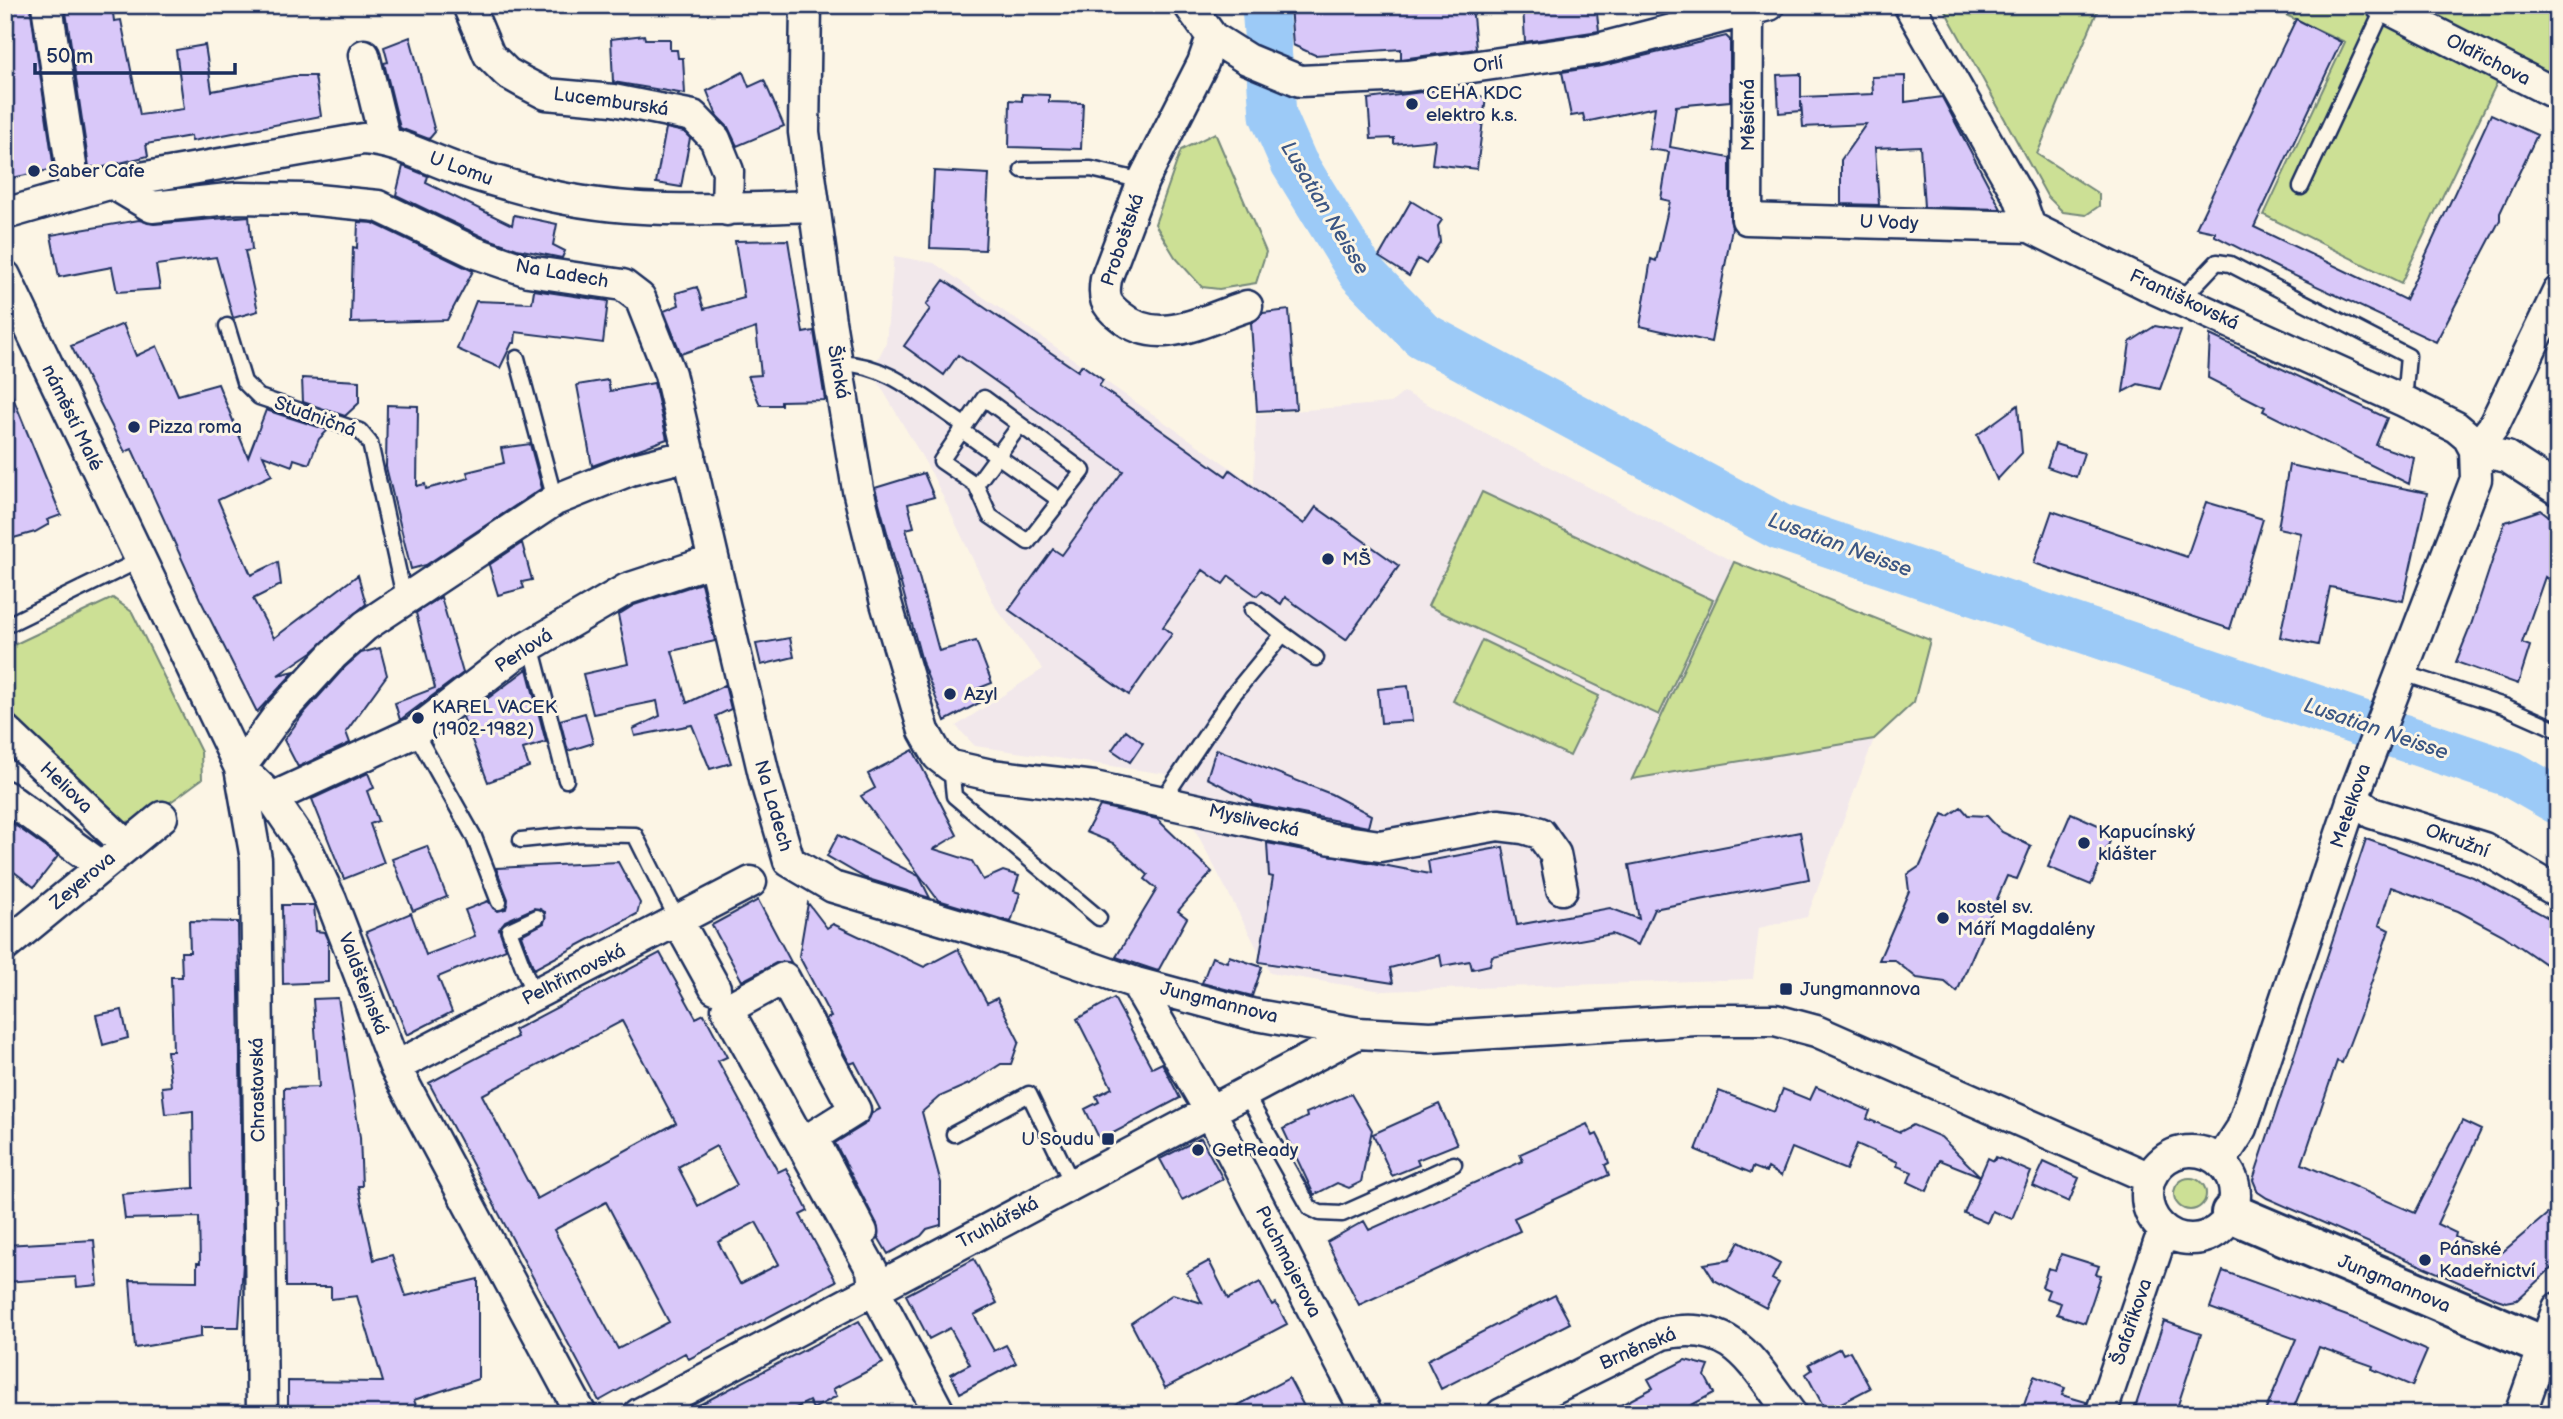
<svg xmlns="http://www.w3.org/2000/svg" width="2563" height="1419" viewBox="0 0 2563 1419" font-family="'Balsamiq Sans',sans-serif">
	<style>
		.built { fill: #f2e8eb }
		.green { fill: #cce095; stroke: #74887a; stroke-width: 2 }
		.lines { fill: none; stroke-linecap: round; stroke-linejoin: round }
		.river { stroke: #9ccaf7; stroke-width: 47 }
		.building { fill: #d9c8f9; stroke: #1b2f5e; stroke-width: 2; fill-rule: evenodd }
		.lane-casing { stroke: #1b2f5e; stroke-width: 19 }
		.street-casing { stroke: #1b2f5e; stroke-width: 35 }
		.secondary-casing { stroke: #1b2f5e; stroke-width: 44 }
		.lane { stroke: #fcf5e5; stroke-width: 14 }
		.street { stroke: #fcf5e5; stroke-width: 30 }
		.secondary { stroke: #fcf5e5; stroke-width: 38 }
		.poi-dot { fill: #1b2f5e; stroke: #fcf5e5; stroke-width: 2.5 }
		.labels { text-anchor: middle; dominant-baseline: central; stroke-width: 6; stroke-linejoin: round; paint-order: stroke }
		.street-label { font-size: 19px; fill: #1b2f5e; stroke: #fcf5e5 }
		.poi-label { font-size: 19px; fill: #1b2f5e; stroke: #fcf5e5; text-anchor: start }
		.water-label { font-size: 21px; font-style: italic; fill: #3b5684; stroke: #fcf5e5 }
	</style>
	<rect width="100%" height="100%" fill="#fcf5e5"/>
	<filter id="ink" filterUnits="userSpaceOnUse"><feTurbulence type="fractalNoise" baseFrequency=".0143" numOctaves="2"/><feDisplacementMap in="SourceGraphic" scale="14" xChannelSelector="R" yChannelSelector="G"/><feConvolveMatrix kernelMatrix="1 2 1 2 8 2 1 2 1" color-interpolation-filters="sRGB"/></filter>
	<g filter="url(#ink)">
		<path class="built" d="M894,256L934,263L1254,484L1256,414L1391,403L1404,392L1734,562L1633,778L1874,739L1807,917L1759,928L1753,979L1382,991L1270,973L1166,774L975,746L956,726L1043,669L996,608L932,474L877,380L874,367L886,343Z"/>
		<path class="green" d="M1942,5H2100L2037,154L2099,194V206L2086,215L2063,212L2047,196Z
			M2293,5H2374L2502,72L2401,283L2264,215L2345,42L2286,15Z
			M2407,5H2552L2558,8V82Z
			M1215,133L1266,252L1256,283L1219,289L1202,287L1175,257L1155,224L1181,150Z
			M1482,492L1713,600L1659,715L1428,606Z
			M1734,562L1930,640L1914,702L1874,739L1632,779Z
			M113,598L132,612L201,752L202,779C175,798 151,822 117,823L5,720V649Z
			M1482,640L1599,696L1570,756L1453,701Z
			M2174 1194a16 16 0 1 1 32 0a16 16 0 1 1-32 0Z"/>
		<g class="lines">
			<path class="river" d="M1265,5L1273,115L1294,163L1361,272L1422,335L1780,527L2511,774L2558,801"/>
		</g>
		<path class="building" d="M5,5H30L54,169L12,178L5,177Z
			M65,5H112L114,21L121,20L140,115L184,109L176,50L205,45L212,91L293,76H315L321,116L192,141L191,136L146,144L148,156L104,167H89Z
			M1290,5H1472L1476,49L1401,59V49L1315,55L1293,45Z
			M1523,5H1596L1599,31L1525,42Z
			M2296,19L2341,42L2254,227L2381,288L2405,300L2491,114L2537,135L2500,213V220L2436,342L2278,268L2215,236V232L2196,228Z
			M644,35L645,39H670V50H677L678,58H683L685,94L613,82L611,39Z
			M1726,36L1730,40V101L1676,106L1670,147L1730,158V219L1732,228L1711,342L1640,326L1651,259L1656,261L1670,201L1661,199L1669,152L1649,149L1655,107L1585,122L1583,114L1571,116L1562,72L1602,66Z
			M410,37L435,132L429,139L400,128L384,63L388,62L384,47Z
			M743,72L749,87L764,80L784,126L737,146L728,127L717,116L707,91Z
			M1801,74V97L1873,94L1872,77L1905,76V102L1942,97L2001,209L1924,207L1920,146L1875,148L1879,205L1841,204V160L1866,124L1803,127L1801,101V111L1779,113L1777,75Z
			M1437,90L1486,97L1477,169L1432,164L1435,140L1394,144V138L1371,139L1368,99Z
			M1022,94L1049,95V102L1083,103L1081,149L1009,147L1010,100L1022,101Z
			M666,128L684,132L690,138L681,187L656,183Z
			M403,166L428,176L426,183L512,225L514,215L557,224L553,245L565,251L562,258L517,249L483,237L396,195Z
			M934,171L989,174L985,250L930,248Z
			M1411,201L1442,220L1438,226L1440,242L1426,264L1418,259L1409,276L1379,257Z
			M249,216L252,250L245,251L258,311L233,318L216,257L156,265L160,289L117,292L112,267L59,277L51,235L139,220L154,224Z
			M358,222L373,223L473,271L447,320L351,323L353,247L357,248Z
			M788,240L803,333L814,331L825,400L781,401V405H760L748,376L761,375L756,328L681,354L664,311L679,305L676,293L697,287L704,309L744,298L735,241Z
			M944,280L1078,371L1082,365L1103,380L1099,386L1226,476L1230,470L1304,524L1316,507L1399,566L1346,640L1285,597L1281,604L1262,591L1257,596L1229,576L1223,584L1203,570L1163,627L1172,634L1129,695L1009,610L1053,549L1062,555L1123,471L958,355L944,375L904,346L930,309L926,305Z
			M534,290L608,301L603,343L516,332L515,343H512L500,368L457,349L476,301L532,303Z
			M1289,310L1296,409L1257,411L1251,323L1263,313Z
			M123,324L136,356L157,346L178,395L218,384L248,457L266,410L328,430L319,439L309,464L294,459L292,466L263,455L272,475L218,500L251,575L278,562L281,585L253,599L274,638L358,575L366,604L312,652L278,675L295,671L257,712L200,599L132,449L125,452L71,346Z
			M2155,326L2181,331L2160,389L2138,384L2123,392L2130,342Z
			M2210,335L2387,418L2376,445L2414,458L2409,484L2263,411L2265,407L2208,378Z
			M302,378L359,381V403L345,416L303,402Z
			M608,380L610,391L654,383L667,439L592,466L577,385Z
			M7,383L61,515L47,520L49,524L35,532L10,539L5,527Z
			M387,405L418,406L417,486L425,484L426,489L469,478L467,472L504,463L501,448L530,444L542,488L426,565L411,569L386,467Z
			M2018,405L2022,453L1997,480L1977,435Z
			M2055,444L2084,453L2076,477L2047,467Z
			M2289,465L2427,493L2403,601L2330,587L2318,645L2280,637L2301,533L2278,528Z
			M924,473L934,497L908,504L914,527L906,529L939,651L976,641L992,683L974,690L979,703L945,721L923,665L875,488Z
			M2206,502L2263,519L2230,629L2034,563L2052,511L2187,557Z
			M2541,510L2558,523V587L2545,577L2522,643L2530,646L2518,684L2456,662L2471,625L2505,522Z
			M522,543L532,580L522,582L524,588L498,595L489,565Z
			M701,583L715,641L672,651L687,703L725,685L731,709L716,716L731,763L710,769L692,725L635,736L633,729L660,716L657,701L593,714L583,674L628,664L618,615L634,605Z
			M441,597L463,673L400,720L395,703L435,688L416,613Z
			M790,638L794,657L761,665L756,644Z
			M380,648L387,675L346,732L350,743L298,767L284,740L304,713L345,667L361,653Z
			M527,669L546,742L523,749L529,767L488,782L463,717Z
			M1408,686L1412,721L1381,723L1378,689Z
			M585,713L593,743L568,751L560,720Z
			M1126,730L1143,743L1130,762L1112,750Z
			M1216,749L1331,794L1371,815L1368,827L1252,804V801L1207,778Z
			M913,750L957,835L934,849L972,861L983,880L1003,871L1019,876L1014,891L1020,893L1011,922L938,900L861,796L875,788L868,774Z
			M368,773L374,788L367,791L378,821L370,824L384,863L344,879L312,799Z
			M1100,806L1157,819L1212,872L1178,911L1187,918L1158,971L1116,957L1157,889L1145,879L1148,875L1113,843L1086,832Z
			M1961,807L1968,815L1987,816L2002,832L2031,846L2017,879L2007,876L1957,992L1945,982L1917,978L1894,960H1879L1909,891L1907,875L1920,866L1943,814L1948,816Z
			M2071,813L2114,832L2091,885L2048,867Z
			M5,818L58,856L34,887L5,865Z
			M1800,832L1809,879L1654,909L1638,945L1612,934L1492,956L1490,965L1472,969L1470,961L1442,966L1440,955L1390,968L1393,983L1259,962L1273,877L1269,876L1267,843L1430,874L1428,861L1503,847L1517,925L1610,908L1639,919L1629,865Z
			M838,835L919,876L930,898L865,878L827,856Z
			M2366,839L2473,877L2547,917L2558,925V973L2503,935L2458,911L2391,887L2379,925L2389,930L2361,1013L2342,1063L2337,1061L2302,1164L2415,1213L2462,1121L2481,1130L2437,1224L2456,1233L2455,1237L2499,1255L2558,1205V1262L2517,1300L2506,1302L2497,1299L2267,1198L2258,1192L2253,1180Z
			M427,846L447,897L413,911L392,859Z
			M618,862L640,903L637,914L534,969L521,935L544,923L545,912L534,908L505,921L499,929L506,949L438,977L452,1012L407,1035L366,932L411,913L426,955L475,936L465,910L488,901L497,911L506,909L508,899L496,868Z
			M758,900L791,962L776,963L742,981L712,925Z
			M808,903L827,928L833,924L924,967L958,949L987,1003L997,998L1019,1041L1011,1064H1001L971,1083L939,1097L922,1112L941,1183V1225L927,1229L921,1236L888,1254L878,1237L877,1224L835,1143L864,1125L872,1113L880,1109L855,1062L850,1064L826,1019L831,1017L799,956Z
			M282,905H314L316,931L324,932L328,941V982L283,984Z
			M189,921L238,922L243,1263L239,1327H201V1337L135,1348L130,1280L197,1281V1263H200L199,1217L125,1219L122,1194L194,1188L193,1111L165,1114L162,1087L171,1086L167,1051H173L171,977H182L181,952H190Z
			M660,953L696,1018L704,1014L727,1057L718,1061L778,1172L786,1168L808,1211L800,1215L836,1281L689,1359L685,1353L599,1401L429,1083L517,1037L514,1030ZM622,1021L676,1123L537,1199L482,1095ZM716,1146L737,1185L698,1206L678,1167ZM606,1202L669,1322L618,1349L554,1230ZM756,1222L779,1264L740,1284L718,1242Z
			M1229,956L1262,967L1252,996L1202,983L1212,957L1227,962Z
			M338,998L360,1137L362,1186H358L374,1260L392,1255L406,1296L478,1279V1379L414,1400L419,1414H288V1381L383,1382L357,1296L331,1299V1287H286L284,1088L319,1087L313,999Z
			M1114,998L1152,1068L1162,1063L1180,1098L1100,1140L1085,1109L1099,1102L1096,1096L1112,1088L1077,1019Z
			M122,1010L128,1038L103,1045L96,1015Z
			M1816,1087L1870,1111L1867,1119L1900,1132L1913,1125L1941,1137L1980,1176L1940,1160L1927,1191L1908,1182L1912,1172L1897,1166L1898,1162L1857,1144L1846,1170L1792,1148L1781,1176L1768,1168L1766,1172L1753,1167L1751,1173L1696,1150L1719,1091L1774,1112L1783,1089L1810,1100Z
			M1351,1094L1372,1130L1361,1182L1349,1188L1337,1183L1314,1195L1283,1129L1307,1117L1306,1113Z
			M1439,1104L1457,1144L1417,1160L1419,1165L1392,1176L1373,1134Z
			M1587,1124L1593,1136L1597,1134L1604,1148L1609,1163L1605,1165L1609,1175L1514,1218L1520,1231L1359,1305L1327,1242L1364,1221L1369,1230L1523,1161L1520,1154Z
			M1201,1138L1223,1179L1182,1200L1160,1159Z
			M1996,1157L2031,1172L2012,1219L1992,1211L1987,1223L1964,1213L1988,1158L1994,1161Z
			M2044,1162L2079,1178L2069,1202L2033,1186Z
			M94,1240L98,1285L77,1287L76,1277L5,1282V1245Z
			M1739,1242L1780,1264L1772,1279L1779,1283L1766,1308L1714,1280L1704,1264L1729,1260Z
			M2061,1254L2099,1266L2096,1274L2101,1275L2085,1323L2057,1314L2061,1303L2046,1298L2049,1290L2042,1287L2048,1268L2055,1270Z
			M974,1259L997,1303L974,1315L994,1351L1006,1345L1016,1363L960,1393L951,1374L970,1364L950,1328L929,1339L906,1295Z
			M1209,1261L1228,1299L1260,1282L1272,1305L1276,1303L1287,1324L1165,1388L1131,1323L1173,1294L1202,1303L1187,1273Z
			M2223,1271L2358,1320L2427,1351L2412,1386L2372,1369L2373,1366L2319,1347L2291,1414H2264L2296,1339L2210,1308Z
			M1555,1295L1570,1323L1441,1389L1427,1360Z
			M859,1321L883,1363L833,1389L837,1396L813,1409L809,1401L784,1414H682Z
			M2164,1321L2201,1334L2175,1414H2133Z
			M1840,1348L1843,1354L1850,1351L1870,1388L1826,1411L1806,1374L1812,1370L1809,1364Z
			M1685,1360L1709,1366L1705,1376L1714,1393L1675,1414H1604L1653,1388L1648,1379Z
			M2034,1376L2065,1388L2062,1395L2086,1402L2084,1414H2021Z
			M1289,1378L1308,1414H1222L1259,1394Z"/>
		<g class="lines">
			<g class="lane-casing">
				<path id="lane" d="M1022,170L1091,169L1143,181
					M2301,187L2384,8
					M2181,300L2217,262L2230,264L2408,356L2404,401
					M227,326L244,382L259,397L360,431L370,443L405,601
					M517,358L555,500
					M837,364C884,360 926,400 964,425
					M984,398L1083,471L1028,542L990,516L976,485L941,461Z
					M961,430L1061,501
					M976,485L1020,425
					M1252,610L1283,634
					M5,626L140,560
					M531,645L566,780
					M2400,672L2504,706L2558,730
					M415,732L474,837L499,902
					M951,766L954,796L1099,918
					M1162,801L1232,696L1283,634L1316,658
					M521,840L580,834L635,835L678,921
					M534,996L509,930L537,917
					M1244,1091L1310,1208L1320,1213L1342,1214L1454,1164
					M954,1134L1029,1094L1072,1183"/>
			</g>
			<g class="street-casing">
				<path id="street" d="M47,5L75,192
					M468,5L489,55L507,73L523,82L546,94L613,100L693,116L715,139L728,171L727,210
					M806,5L804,132L830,321L858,490L886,603L924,731L938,756L951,766L991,775L1094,787L1332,839L1380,846L1498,825L1523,828L1540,833L1555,854L1562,889
					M1189,5L1212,37L1247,59L1300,81L1408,76L1598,49L1769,5
					M1909,5L2020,199L2030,227L2156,289L2404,401L2456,427L2468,437L2475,450L2507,457L2558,490
					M2381,5L2558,95
					M1748,11L1747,219L2030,227
					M1212,37L1203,63L1143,181L1106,279C1103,297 1105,305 1120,316C1159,349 1205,319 1247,306
					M364,55L385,141
					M112,183L152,207L238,198L306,199L378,206L476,253L528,271L623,285L640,298L670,374L765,779L789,861L833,887L1024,944L1136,983L1251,1014L1358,1033L1430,1037L1696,1020H1775L1816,1031L2150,1178
					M5,214L112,183L363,139C397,141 426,158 458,169C485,179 512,186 539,193C631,216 721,209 814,206
					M5,276L240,768L272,798L308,851L331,900L395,1067L581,1414
					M5,730L126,845
					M240,768L256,859L262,1414
					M240,768L280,713L333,655L365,626L555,500L630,470L690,455
					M5,796L101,866
					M272,798L415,732L514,655L627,589L712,561
					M2353,798L2372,813L2484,848L2558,892
					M678,921L715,988
					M5,946L162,817
					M784,978L855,1110L812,1137L862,1232L854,1238L727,1009Z
					M1136,983L1209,1109L1367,1414
					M395,1067L751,882
					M2147 1195a44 44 0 1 1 88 0a44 44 0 1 1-88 0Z
					M2220,1162L2242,1128L2353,798L2476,479L2475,450L2493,427L2558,292
					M854,1238L872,1270L874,1289L940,1414
					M639,1414L1358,1033
					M1502,1414L1662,1334C1734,1318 1753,1364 1791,1414
					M2101,1414L2159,1243L2166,1232
					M2520,1414L2558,1308"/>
			</g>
			<g class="secondary-casing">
				<path id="secondary" d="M2231,1213L2558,1352"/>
			</g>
			<use href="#lane" class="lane"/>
			<use href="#street" class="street"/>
			<use href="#secondary" class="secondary"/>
		</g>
	</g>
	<g class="poi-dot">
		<circle cx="1412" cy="104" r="7"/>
		<circle cx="34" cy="171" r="7"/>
		<circle cx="134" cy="427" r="7"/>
		<circle cx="1328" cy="559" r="7"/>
		<circle cx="950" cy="694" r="7"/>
		<circle cx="418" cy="718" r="7"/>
		<circle cx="2084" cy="843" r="7"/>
		<circle cx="1943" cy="918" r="7"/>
		<rect x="1779" y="982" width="14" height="14" rx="3.5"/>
		<rect x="1101" y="1132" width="14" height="14" rx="3.5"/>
		<circle cx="1198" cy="1150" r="7"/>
		<circle cx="2425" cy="1260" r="7"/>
	</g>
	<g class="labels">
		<g class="street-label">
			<text transform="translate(2488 60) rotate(27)">Oldřichova</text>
			<text transform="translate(1488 65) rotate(-8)">Orlí</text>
			<text transform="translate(611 102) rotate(8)">Lucemburská</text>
			<text transform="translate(1748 115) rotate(-90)">Měsíčná</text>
			<text transform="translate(461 169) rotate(20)">U Lomu</text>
			<text transform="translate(1889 223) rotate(2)">U Vody</text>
			<text transform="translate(1123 240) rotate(-71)">Proboštská</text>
			<text transform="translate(562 274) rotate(10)">Na Ladech</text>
			<text transform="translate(2184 300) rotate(25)">Františkovská</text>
			<text transform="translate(838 372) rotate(80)">Široká</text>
			<text transform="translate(315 417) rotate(20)">Studničná</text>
			<text transform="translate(72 418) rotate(64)">náměstí Malé</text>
			<text transform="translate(524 651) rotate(-33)">Perlová</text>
			<text transform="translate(66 788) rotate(44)">Heliova</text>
			<text transform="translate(773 806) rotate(74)">Na Ladech</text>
			<text transform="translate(2351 806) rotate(-71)">Metelkova</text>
			<text transform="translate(1254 821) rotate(13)">Myslivecká</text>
			<text transform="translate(2457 841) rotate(20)">Okružní</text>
			<text transform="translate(83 881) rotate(-40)">Zeyerova</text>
			<text transform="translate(574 975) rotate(-27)">Pelhřimovská</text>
			<text transform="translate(363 984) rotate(69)">Valdštejnská</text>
			<text transform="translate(1219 1003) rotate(14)">Jungmannova</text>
			<text transform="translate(258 1090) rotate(-91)">Chrastavská</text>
			<text transform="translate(998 1223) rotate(-28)">Truhlářská</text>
			<text transform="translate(1288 1262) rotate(63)">Puchmajerova</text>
			<text transform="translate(2394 1284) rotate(23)">Jungmannova</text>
			<text transform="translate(2132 1322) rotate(-71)">Šafaříkova</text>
			<text transform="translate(1638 1349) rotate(-23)">Brněnská</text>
		</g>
		<g class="poi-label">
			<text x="1426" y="93">CEHA KDC<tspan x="1426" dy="22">elektro k.s.</tspan></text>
			<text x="48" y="171">Saber Cafe</text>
			<text x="148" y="427">Pizza roma</text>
			<text x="1342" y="559">MŠ</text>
			<text x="964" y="694">Azyl</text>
			<text x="432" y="707">KAREL VACEK<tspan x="432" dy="22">(1902-1982)</tspan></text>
			<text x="2098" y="832">Kapucínský<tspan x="2098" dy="22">klášter</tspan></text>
			<text x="1957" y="907">kostel sv.<tspan x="1957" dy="22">Máří Magdalény</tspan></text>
			<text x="1800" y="989">Jungmannova</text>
			<text x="1094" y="1139" text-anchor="end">U Soudu</text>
			<text x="1212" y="1150">GetReady</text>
			<text x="2439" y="1249">Pánské<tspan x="2439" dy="22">Kadeřnictví</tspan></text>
		</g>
		<g class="water-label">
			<text transform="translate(1325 208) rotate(59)">Lusatian Neisse</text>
			<text transform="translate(1840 545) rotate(20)">Lusatian Neisse</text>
			<text transform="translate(2376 729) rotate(19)">Lusatian Neisse</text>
		</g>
	</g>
	<rect width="2563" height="1419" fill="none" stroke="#fcf5e5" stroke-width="28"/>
	<rect x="14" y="14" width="2535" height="1391" fill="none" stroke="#1b2f5e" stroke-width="2.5" filter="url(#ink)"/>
	<path d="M35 63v10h200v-10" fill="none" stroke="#1b2f5e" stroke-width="3.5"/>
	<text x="46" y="63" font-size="21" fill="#1b2f5e" stroke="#fcf5e5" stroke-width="5" paint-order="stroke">50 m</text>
</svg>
